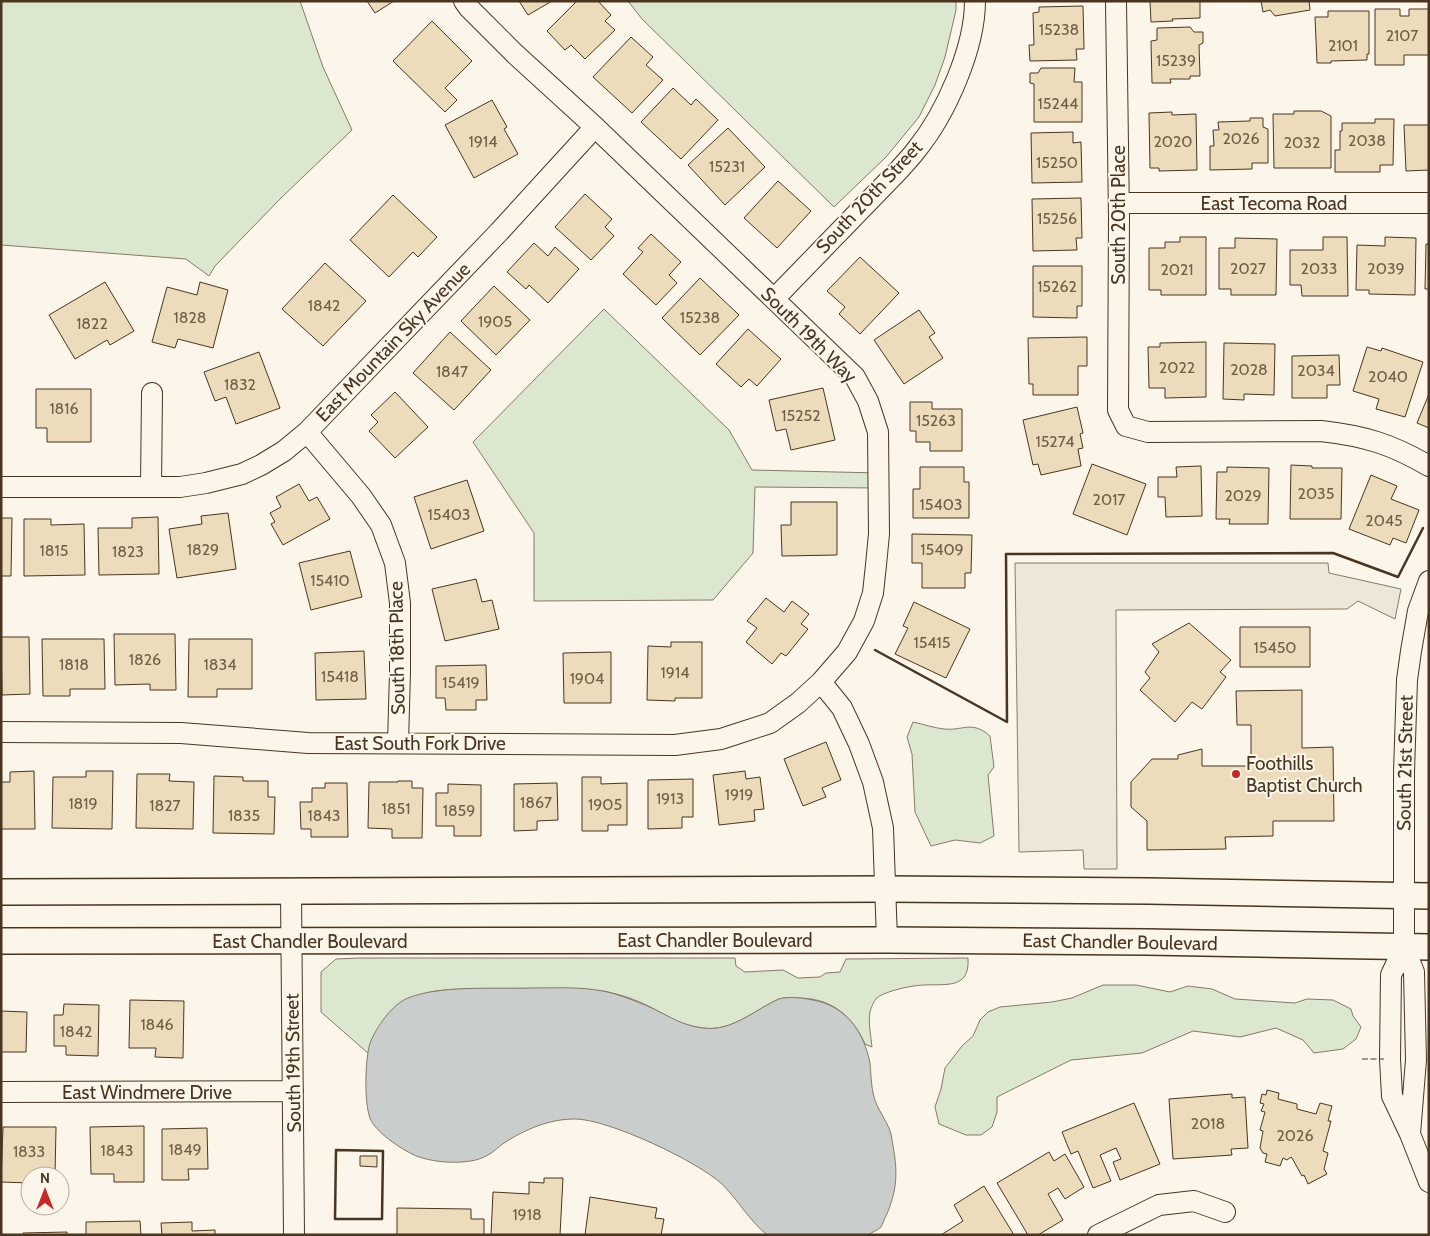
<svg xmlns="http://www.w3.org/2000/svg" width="1430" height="1236" viewBox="0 0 1430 1236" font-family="Cabin,sans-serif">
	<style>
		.green { fill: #dce7d0; stroke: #887966 }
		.parking { fill: #ede7d9; stroke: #887966 }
		.water { fill: #c9cecd; stroke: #887966 }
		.building { fill: #ecdcbc; stroke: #4a3520 }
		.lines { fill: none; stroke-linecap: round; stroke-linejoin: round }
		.minor-casing { stroke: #4a3520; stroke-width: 22 }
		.major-casing { stroke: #4a3520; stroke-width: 28 }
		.minor { stroke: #fbf6e9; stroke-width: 20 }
		.major { stroke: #fbf6e9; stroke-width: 25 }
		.fence { stroke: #4a3520; stroke-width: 1; stroke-dasharray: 6 2.5; stroke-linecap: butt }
		.wall { stroke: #4a3520; stroke-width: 2.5 }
		.poi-dot { fill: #c62828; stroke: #fbf6e9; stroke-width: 2 }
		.labels { text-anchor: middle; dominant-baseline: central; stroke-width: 4; stroke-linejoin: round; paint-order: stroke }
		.number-label { font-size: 16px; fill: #725f47 }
		.street-label { font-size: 19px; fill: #4a3520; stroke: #fbf6e9 }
		.poi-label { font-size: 19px; fill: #4a3520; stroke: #fbf6e9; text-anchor: start }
	</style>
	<rect width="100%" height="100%" fill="#fbf6e9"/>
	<path class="green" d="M1,1H300L323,67L352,130L281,198L215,266L209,276L186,259L1,245Z
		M628,1H956V10L945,57L935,85L919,117L886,157L834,207L642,19Z
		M604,309L729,430L752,470L879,473V488L755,487L753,553L713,600L534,601V533L473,442Z
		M913,722C923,724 934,728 944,729C963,731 972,720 990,736L994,767L988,775L994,836L980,843L955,840L931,846L915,812L912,754L907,737Z
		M359,958H735L736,966L745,972L783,970L798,978L820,977L826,973L840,972L846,959L968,958C970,989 947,984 925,985C913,985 885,991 877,998C874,1000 871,1008 870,1012C868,1021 871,1037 872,1047L865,1044C852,1015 831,998 798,998C792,998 785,997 779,999C754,1010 732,1032 703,1028C684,1026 670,1018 654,1009C641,1002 626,996 612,993C602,990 592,990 582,990C552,988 524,988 494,989C474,989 451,988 430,992C426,993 377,1035 372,1040C369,1044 369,1050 369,1054L321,1012V972L336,959Z
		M1103,985H1136L1170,992L1188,986L1212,989L1235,999L1295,1003L1307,999L1333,1000L1351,1009L1353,1016L1361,1027L1356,1039L1343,1049L1314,1053L1303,1040L1276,1028L1240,1037L1193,1031L1142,1053L1071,1060L997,1097V1112L992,1127L981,1135H966L939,1124L935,1107L941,1089L945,1068L962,1046L973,1036L980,1020L988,1012L1000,1007L1052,1002L1072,998Z"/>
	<path class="parking" d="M1015,563H1328L1329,573L1401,589L1395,619L1358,601L1347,609L1116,610L1117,869H1084L1083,850L1019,852Z"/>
	<path class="water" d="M532,988C558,988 589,986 615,994C628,998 641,1003 654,1009C670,1017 684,1026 703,1028C732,1032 754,1010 779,999C789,996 803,998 813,1000C846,1006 864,1032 870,1063C871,1074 871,1086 874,1097C877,1109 886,1119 890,1131C892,1136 892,1141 893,1146C898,1173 897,1191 886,1216C884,1219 883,1224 881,1227C878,1230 872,1232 868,1235H767C749,1220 738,1200 722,1184C697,1161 608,1119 575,1119C549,1119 526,1129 504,1143C498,1147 493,1153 486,1156C469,1166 429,1163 412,1154C400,1148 375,1132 370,1118C364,1102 365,1060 370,1043C376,1028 392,1004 408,998C440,985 496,989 532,988Z"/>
	<path class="building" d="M367,1H394L375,13Z
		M519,1H552L528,15Z
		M577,1H598L611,15L605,21L615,30L585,59L571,45L565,50L547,31Z
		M1150,1H1200V18L1172,19L1173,21L1151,22Z
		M1261,1H1309L1310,10L1275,16L1270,10L1263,12Z
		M1083,6L1084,49H1076L1077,60L1030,61L1029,45H1034L1033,13L1039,12V7Z
		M1375,9H1400V16H1409V9H1429V55H1404V65H1375Z
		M1328,11H1369V54H1367V60L1331,61V63H1317L1315,17H1328Z
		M432,21L472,61L445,88L457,100L445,112L393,61Z
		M1190,27L1194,32H1203V43L1199,45L1200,76H1190V79H1170L1171,83H1152L1151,41L1157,40V28Z
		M631,37L653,57L646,65L663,80L632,113L593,77Z
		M1041,68H1075L1074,82H1082V122H1034V84L1030,83V73H1038Z
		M673,88L691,105L696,99L718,120L681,159L641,122Z
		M492,100L507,127L504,129L518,154L474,178L445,125Z
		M1294,111H1321L1331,116V168H1274L1273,114H1294Z
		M1172,112V115L1196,114L1197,170L1159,171V168H1150L1149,113Z
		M1250,118H1263V127L1268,129V163H1252V169L1210,170V146H1214L1213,130H1219L1218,122L1250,121Z
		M1375,119H1394L1393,165H1380V172H1335V150H1340V131H1342V123H1375Z
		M1404,125H1429V170L1406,171Z
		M728,128L765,167L725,205L688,165Z
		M1073,132V143L1081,142L1082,182L1032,183L1031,133Z
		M778,181L811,211L777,248L744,218Z
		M585,194L612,219L605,227L614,236L591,260L555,227Z
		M393,195L437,237L418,257L413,252L389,277L350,240Z
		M1081,198L1082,238H1076L1077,250L1033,251L1032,199Z
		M651,234L681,262L669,275L677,283L656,305L623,274L643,252L638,248Z
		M1180,237H1206V295H1161V290H1149V248H1165V242H1180Z
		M1323,237H1347L1348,296H1302L1301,285H1290V250H1323Z
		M1385,237L1416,238L1415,295L1369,294V290H1356L1357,245L1385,246Z
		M1235,238L1277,239L1276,295H1231V289H1219V248H1235Z
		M534,243L548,256L555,247L579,269L548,303L529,285L526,289L507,272Z
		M1426,244H1429V289H1425Z
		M860,257L899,293L860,334L839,314L845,307L827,291Z
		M325,263L366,301L323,346L282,309Z
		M1033,266H1082V306H1077V318L1033,317Z
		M700,278L739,315L700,355L662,318Z
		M105,282L134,331L110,345L107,340L75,359L49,315Z
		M200,282L228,290L213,348L178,339L175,348L152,342L167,287L197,295Z
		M494,286L530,320L496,355L461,321Z
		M919,310L935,333L929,337L943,358L904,384L874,340Z
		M748,329L781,359L757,386L749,379L741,387L716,364Z
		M450,332L491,370L454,410L413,373Z
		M1087,337V366H1078V395H1033V384H1029L1028,338Z
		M1206,342V397L1165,398V388H1149L1148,347H1160V343Z
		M1224,343L1275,344L1274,395L1244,394V400L1223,399Z
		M1367,347L1381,351L1382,348L1423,362L1405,417L1376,409L1379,399L1353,391Z
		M259,352L280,408L236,424L226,397L215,401L204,372Z
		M1339,355L1340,385H1327V398H1292V356Z
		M823,388L835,440L791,450L786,429L776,431L769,400Z
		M36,389H91V442H47V428H36Z
		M395,392L428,427L395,458L369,431L378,422L371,415Z
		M1429,394V428L1417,423Z
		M910,402H932V409H962V451H930V442H916V431H910Z
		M1077,407L1083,433L1080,434L1083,448L1078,449L1081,466L1041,475L1038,464L1033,465L1023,420Z
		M1092,464L1146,484L1127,535L1073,514Z
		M1291,465L1312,466V468H1342L1341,519H1290Z
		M1201,466L1202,516L1166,517L1165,497H1158V477H1177L1176,467Z
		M920,467H964V482H969V518H913V489H920Z
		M1227,467L1269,468L1268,524H1229L1230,519H1216L1217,472H1227Z
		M1371,475L1397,486L1391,499L1419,510L1406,543L1393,538L1390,545L1349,529Z
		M467,480L484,531L431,549L414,497Z
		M299,484L309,501L317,497L330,519L283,545L271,524L275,522L270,513L281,507L276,497Z
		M791,502H837V555L782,556L781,525H791Z
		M228,513L236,569L177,578L169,529L202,524L201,516Z
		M158,517L159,574L99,575L98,528H132V518Z
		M1,518H12L11,576H1Z
		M24,519H51V525L84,524L85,575L24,576Z
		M912,534L972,535L971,573H965V588H922V563H912Z
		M350,551L362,597L311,610L299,563Z
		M476,579L482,602L492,600L499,629L445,641L432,589Z
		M766,598L784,612L792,601L809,614L801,624L808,629L786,656L781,653L772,664L746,642L757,628L747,621Z
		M914,602L970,629L946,678L895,654L908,628L903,626Z
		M1189,623L1231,660L1220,672L1226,677L1202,709L1192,702L1175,722L1140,690L1150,678L1145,672L1159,652L1152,644Z
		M1240,627H1310V667H1240Z
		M114,634H175L176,690H150V684L115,685Z
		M1,637H29L30,694L2,695Z
		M42,639H104L105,689H70V696H43Z
		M189,639H252V689H217V697H188Z
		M671,642H702V698H675V701L647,700L648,646L671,647Z
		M364,651L366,699L316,700L315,653Z
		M611,652V703H564L563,653Z
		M486,665L487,700H476V710H446L445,698H436V666Z
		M1302,690V748L1333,747L1334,821H1273V836L1225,837L1226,849L1147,850V821L1131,807V782L1152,759H1178V755L1202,749V766H1247L1251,760V725H1237L1236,691Z
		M826,742L841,780L822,788L826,797L803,806L784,759Z
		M34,771L35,829H1V782H10V772Z
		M86,771H113L112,829L52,828L53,777H86Z
		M745,771L746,779L760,777L764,809L754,810L755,821L719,825L713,775Z
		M137,774H170L169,781L194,782L193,829L136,828Z
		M214,776L243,777V781H268V797H275L274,834L213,833Z
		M582,777H601V784L627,783V825H608V831H582Z
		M693,779V817H682V828L648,829V780Z
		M398,781H412V788H423L422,838H392V829L368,828L369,782H398Z
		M325,783H347L348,837H311V829H301L300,802H312V788H325Z
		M557,783L558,820L537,821V830L514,831V784Z
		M448,784L481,785V836H454V826H436V793H448Z
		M130,1000L184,1001L183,1058L155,1057L156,1048H129Z
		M64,1004L99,1005L98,1056L66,1055V1046H54V1015H63Z
		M1,1011L27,1012L26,1052H1Z
		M1267,1090L1279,1093L1278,1099L1297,1104V1109L1316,1114L1320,1103L1332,1106L1328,1121H1331L1323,1151L1328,1153L1324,1169L1327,1174L1308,1184L1304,1175L1302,1176L1292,1158L1291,1157L1287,1160L1283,1158L1280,1166L1265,1162L1267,1154L1263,1153L1260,1148L1263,1131L1260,1130L1265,1112L1261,1111L1264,1104L1260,1103L1262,1094L1266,1095Z
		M1232,1094V1098L1245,1097L1248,1148L1231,1149L1232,1155L1173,1159L1169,1099Z
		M1134,1103L1160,1164L1120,1180L1113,1162L1121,1159L1116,1148L1100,1155L1111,1181L1093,1188L1078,1151L1071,1154L1062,1132Z
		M144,1126V1182H114V1174H91L90,1127Z
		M3,1127H56L55,1175L33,1174V1176H30V1183L1,1182Z
		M207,1128L208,1169H188L189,1180H162V1129Z
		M1049,1152L1054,1161L1065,1154L1084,1187L1065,1199L1058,1188L1048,1194L1063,1220L1038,1235H1028L997,1183Z
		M360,1156H377V1167L360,1166Z
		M544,1178H563L560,1235H491L493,1192L529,1194V1182L544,1183Z
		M984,1186L1014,1235H941L963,1221L954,1205Z
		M590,1197L657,1208L655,1218L664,1219L661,1235H585Z
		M397,1208L471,1209V1219H484V1235H397Z
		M140,1221L141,1235H86V1222Z
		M192,1222V1231L215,1230V1235H162L161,1223Z
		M67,1232V1235H23V1233Z"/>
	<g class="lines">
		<g class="minor-casing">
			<path id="minor" d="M1116,1L1119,218L1118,410L1126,426L1148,432L1321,431C1365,436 1391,444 1429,466
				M1119,203H1429
				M774,299L899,170C905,163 912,156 917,149C946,113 975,48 975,1
				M307,432L361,496L381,525L395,563L400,603V672L398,743
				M1,487H180L206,483L242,474L261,465L284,451L307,432L499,232L595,127
				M151,487L152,393
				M821,682L842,708L859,744L873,782L883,828L887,940
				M1,732L181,733L308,743L675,745L721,739L770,723L798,703L821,682L847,652L864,621L873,593L876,565L879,534L878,432L868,401L855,377L595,127L515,54L469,8L464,1
				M291,891L294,1235
				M1404,947L1391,975L1390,1059L1392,1096L1410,1134L1429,1182
				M1,1092L293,1091
				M1410,1134L1416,1060L1414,972L1404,947V772L1407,680L1411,651L1418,611L1429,581
				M1098,1235L1159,1205L1194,1201L1225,1212"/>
		</g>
		<g class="major-casing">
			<path id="major" d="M1,892L885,889L1148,891L1429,896
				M1,941L887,940L1147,942L1429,947"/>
		</g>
		<use href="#minor" class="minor"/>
		<use href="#major" class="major"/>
		<path class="fence" d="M1362,1059H1384"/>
		<path class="wall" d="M875,650L1007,722L1006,554L1333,553L1398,577L1423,528
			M336,1150L383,1151L382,1219H335Z"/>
	</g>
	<circle class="poi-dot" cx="1236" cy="774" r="5"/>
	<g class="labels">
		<g class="number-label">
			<text x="1059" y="29">15238</text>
			<text x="1402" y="35">2107</text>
			<text x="1343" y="45">2101</text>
			<text x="1176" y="60">15239</text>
			<text x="1058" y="103">15244</text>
			<text x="1241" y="138">2026</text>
			<text x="1367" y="140">2038</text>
			<text x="483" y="141">1914</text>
			<text x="1173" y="141">2020</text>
			<text x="1302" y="142">2032</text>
			<text x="1057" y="162">15250</text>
			<text x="727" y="166">15231</text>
			<text x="1057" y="218">15256</text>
			<text x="1248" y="268">2027</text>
			<text x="1319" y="268">2033</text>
			<text x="1386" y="268">2039</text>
			<text x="1177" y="269">2021</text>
			<text x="1057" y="286">15262</text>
			<text x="324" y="305">1842</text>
			<text x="190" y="317">1828</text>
			<text x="700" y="317">15238</text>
			<text x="495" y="321">1905</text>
			<text x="92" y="323">1822</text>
			<text x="1177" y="367">2022</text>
			<text x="1249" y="369">2028</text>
			<text x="1316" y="370">2034</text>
			<text x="452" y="371">1847</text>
			<text x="1388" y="376">2040</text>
			<text x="240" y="384">1832</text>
			<text x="64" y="408">1816</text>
			<text x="801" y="415">15252</text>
			<text x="936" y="420">15263</text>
			<text x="1055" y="441">15274</text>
			<text x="1316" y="493">2035</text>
			<text x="1243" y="495">2029</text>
			<text x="1109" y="499">2017</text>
			<text x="941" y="504">15403</text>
			<text x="449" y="514">15403</text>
			<text x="1384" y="520">2045</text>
			<text x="203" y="549">1829</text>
			<text x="942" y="549">15409</text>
			<text x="54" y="550">1815</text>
			<text x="128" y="551">1823</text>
			<text x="330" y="580">15410</text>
			<text x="932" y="642">15415</text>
			<text x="1275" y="647">15450</text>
			<text x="145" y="659">1826</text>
			<text x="74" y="664">1818</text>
			<text x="220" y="664">1834</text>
			<text x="675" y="672">1914</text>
			<text x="340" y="676">15418</text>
			<text x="587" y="678">1904</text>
			<text x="461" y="682">15419</text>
			<text x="739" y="794">1919</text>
			<text x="670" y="798">1913</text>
			<text x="536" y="802">1867</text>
			<text x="83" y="803">1819</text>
			<text x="605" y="804">1905</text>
			<text x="165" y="805">1827</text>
			<text x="396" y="808">1851</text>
			<text x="459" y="810">1859</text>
			<text x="244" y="815">1835</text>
			<text x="324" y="815">1843</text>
			<text x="157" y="1024">1846</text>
			<text x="76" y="1031">1842</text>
			<text x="1208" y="1123">2018</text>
			<text x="1295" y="1135">2026</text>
			<text x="185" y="1149">1849</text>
			<text x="117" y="1150">1843</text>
			<text x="29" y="1151">1833</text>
			<text x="527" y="1214">1918</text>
		</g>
		<g class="street-label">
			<text transform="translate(869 197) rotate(-47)">South 20th Street</text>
			<text x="1274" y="203">East Tecoma Road</text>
			<text transform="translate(1118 215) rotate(-90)">South 20th Place</text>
			<text transform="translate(809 335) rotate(45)">South 19th Way</text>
			<text transform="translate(393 342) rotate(-46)">East Mountain Sky Avenue</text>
			<text transform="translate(397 648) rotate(-91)">South 18th Place</text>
			<text x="420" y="743">East South Fork Drive</text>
			<text transform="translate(1405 763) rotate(-89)">South 21st Street</text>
			<text x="715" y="940">East Chandler Boulevard</text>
			<text x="310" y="941">East Chandler Boulevard</text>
			<text transform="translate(1120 942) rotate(1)">East Chandler Boulevard</text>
			<text transform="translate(293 1063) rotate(-91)">South 19th Street</text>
			<text x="147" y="1092">East Windmere Drive</text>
		</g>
		<g class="poi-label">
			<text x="1246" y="763">Foothills<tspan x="1246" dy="22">Baptist Church</tspan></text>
		</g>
	</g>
	<rect width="1430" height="1236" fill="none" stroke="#4a3520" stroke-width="5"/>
	<g transform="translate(45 1191)"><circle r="24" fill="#fbf6e9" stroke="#b4a999"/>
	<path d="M0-4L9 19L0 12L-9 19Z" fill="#c62828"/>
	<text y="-8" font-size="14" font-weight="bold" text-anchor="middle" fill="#4a3520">N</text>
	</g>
</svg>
